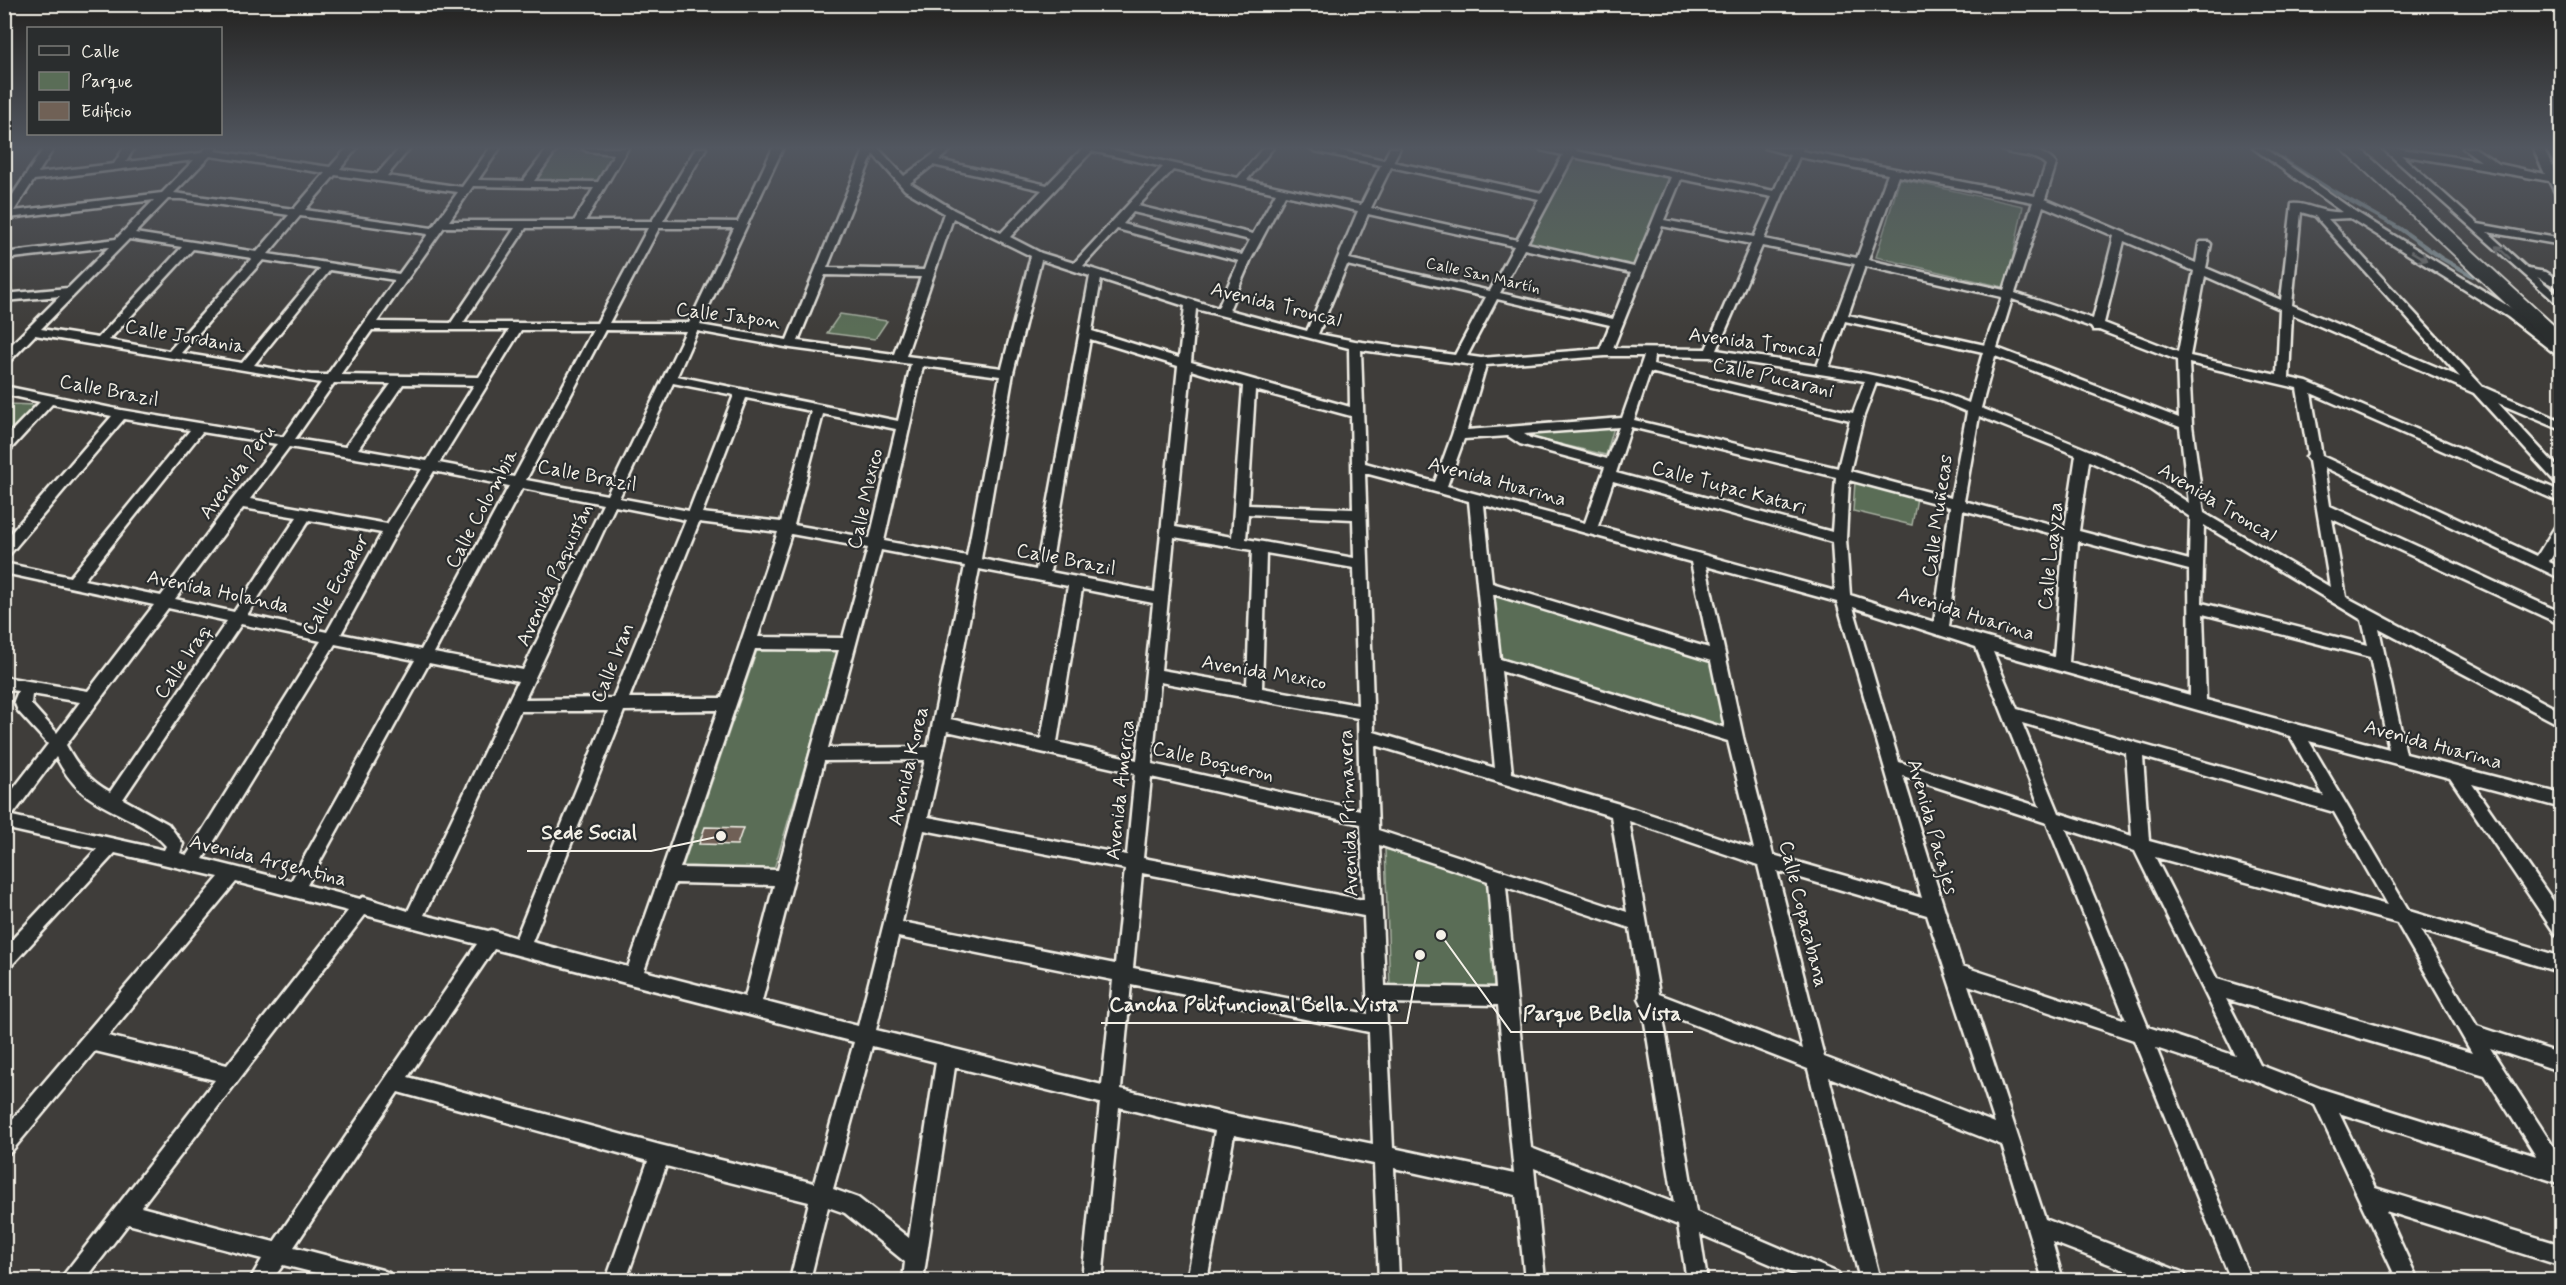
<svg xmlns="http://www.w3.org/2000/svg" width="2566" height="1285" viewBox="0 0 2566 1285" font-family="Mynerve,sans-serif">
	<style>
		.green { fill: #5a6d57; stroke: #a7afa0; stroke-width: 1.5 }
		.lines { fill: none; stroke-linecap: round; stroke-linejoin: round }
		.stream { stroke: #8e9c9f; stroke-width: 4 }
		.building { fill: #706156; stroke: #f4f1e8; stroke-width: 1.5 }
		.minor-casing { stroke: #f4f1e8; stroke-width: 5 }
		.trunk-casing { stroke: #f4f1e8; stroke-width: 4 }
		.minor { fill: #2a2d2e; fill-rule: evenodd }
		.trunk { fill: #2a2d2e; fill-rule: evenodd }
		.oneway { stroke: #71726f }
		.labels { text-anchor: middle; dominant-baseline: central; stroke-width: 4.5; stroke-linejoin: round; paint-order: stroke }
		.far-street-label { font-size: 16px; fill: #f4f1e8; stroke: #2a2d2e }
		.street-label { font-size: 20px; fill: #f4f1e8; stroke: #2a2d2e }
		.leader { fill: none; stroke: #f4f1e8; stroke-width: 2 }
		.callout-dot { fill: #f4f1e8; stroke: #2a2d2e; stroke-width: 2 }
		.callout-label { font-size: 21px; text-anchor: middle; font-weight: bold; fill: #f4f1e8; stroke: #2a2d2e; stroke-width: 4.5; stroke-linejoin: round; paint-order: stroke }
	</style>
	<rect width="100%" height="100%" fill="#3f3d3a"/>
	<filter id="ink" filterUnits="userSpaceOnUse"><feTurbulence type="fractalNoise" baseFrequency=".0167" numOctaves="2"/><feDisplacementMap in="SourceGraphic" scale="12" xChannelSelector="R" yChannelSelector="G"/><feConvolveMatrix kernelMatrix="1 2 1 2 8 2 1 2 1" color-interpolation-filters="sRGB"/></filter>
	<g filter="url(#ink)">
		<path class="green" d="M559,148L615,155L599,182H535Z
			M1572,156L1672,176L1635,267L1528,244Z
			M1900,179L2023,206L2007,288L1876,257Z
			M840,314L887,321L875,339L827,333Z
			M5,404L37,405L5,439Z
			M1614,427L1606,455L1517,434Z
			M1855,482L1917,498L1912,525L1853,511Z
			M1494,595L1712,660L1726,727L1497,658Z
			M757,650L839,651L774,869L683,866Z
			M1385,849L1492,881L1497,992L1390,990Z"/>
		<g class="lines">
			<path class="stream" d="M2265,148L2326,187L2399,228L2441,258L2473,276"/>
		</g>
		<path class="building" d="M705,827L743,828L737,845L699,844Z"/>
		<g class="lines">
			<g class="minor-casing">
				<path id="minor" d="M44,148H54L38,173L114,164L124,148H134L126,162L201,153L206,148H217L215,151L330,167L347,148H357L340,169L377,174L400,148H410L387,176L462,187L490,148H500L478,180L523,181L548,148H558L534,181L598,182L614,154L587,151L582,148H628L585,221H652L696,148H706L663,221L738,222L773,148H783L700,325L787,340L865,148H878L904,176L942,148H953L939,160L1047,185L1083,148H1104L1238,178L1263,148H1273L1247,180L1361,205L1381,165L1315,151L1310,148H1329L1384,160L1390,148H1400L1393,162L1542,193L1563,155L1541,150L1540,148H1577L1576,151L1774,191L1790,155L1765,148H1803L1802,151L2035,196L2046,165C2031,151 2012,158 1998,148C2019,147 2042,147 2056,164L2045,199L2196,263L2199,244L2201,242H2209L2211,244L2206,268L2281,300L2292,204C2306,202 2322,214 2342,212L2253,148H2264L2356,212L2516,311L2562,348V359L2508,317L2350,218L2328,219L2483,387L2562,421V430L2498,403L2562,472V485L2557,484L2474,393L2292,314L2289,378L2307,382L2562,492V503L2311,393L2322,456L2537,556L2557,524L2562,522V540L2549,562L2562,568V579L2324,467L2330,506L2562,613V625L2332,519L2346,597L2562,712V726L2379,629L2406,754L2562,794V808L2472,784L2562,914V937L2556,935L2450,778L2309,741L2409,911L2562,957V973L2420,930L2477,1026L2562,1054V1072L2490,1048L2562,1160V1184L2339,1113L2375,1188L2562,1245V1266L2386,1211L2418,1280H2397L2315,1105L2253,1080L2156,1048L2251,1280H2231L2134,1040L1968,985L2045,1219L2184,1273L2187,1280H2151L2052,1242L2063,1280H2043L2002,1145L1829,1077L1880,1280H1860L1808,1069L1662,1012L1696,1212L1838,1273L1841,1280H1808L1700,1234L1707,1280H1687L1678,1225L1534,1168L1545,1280H1525L1516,1195L1394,1168L1399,1280H1379L1374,1164L1234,1135L1207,1280H1187L1215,1131L1119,1107L1102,1280H1082L1100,1103L955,1067L923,1280H903L905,1262L845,1213L828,1207L810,1280H790L809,1202L666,1166L626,1280H606L648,1161L398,1092L294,1247L382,1270L389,1273L392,1280H344L283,1265L272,1280H250L262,1259L128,1224L85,1280H62L65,1273L215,1080L95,1051L11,1152L4,1155V1129L219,877L115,853L10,967L4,969V948L97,849L4,828V801L48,744L18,711L14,701L18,691L4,689V677L88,691L154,605L4,573V563L70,577L190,430L124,419L9,555L4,556V541L112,416L52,404L9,451L4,452V439L40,402L4,394V386L121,410L283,437L321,383L35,335L8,363L4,364V352L60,296L4,301V294L68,288L109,247L4,259V253L116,239L154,200L9,218L4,220V208ZM1092,151L1163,167L1074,263L1041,253L1010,237ZM873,154L905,190L944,213L924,270L827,268ZM210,156L325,173L294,209L174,193ZM1573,157L1671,177L1634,267L1527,243ZM1799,157L1888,174L1857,258L1764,239ZM194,160L162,193L14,211L34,180ZM933,165L1042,190L1001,233L954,210L910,183ZM1391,167L1539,199L1517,240L1371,208ZM1173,170L1276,193L1253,234L1138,206ZM335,175L458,192L432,228L305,210ZM1898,176L2033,202L2004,290L1868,260ZM1681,179L1772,197L1754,237L1664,220ZM473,186L594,188L574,221H449ZM1285,195L1358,211L1307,331L1229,310L1251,259ZM168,199H181L289,215L257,252L135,233ZM2043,206L2114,236L2093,319L2015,293ZM1133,212L1250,240L1242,255L1123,224ZM2301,212L2315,216L2460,377L2292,305ZM1368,214L1514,246L1490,291L1349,259ZM300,216L428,234L399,274L268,254ZM953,218L1031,256L1002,368L906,356ZM1662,226L1751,244L1706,349L1613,348ZM444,227L515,228L451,323L377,322ZM526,228H648L597,323H463ZM659,228H734L689,323H609ZM1117,229L1239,261L1218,308L1083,266ZM129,239L182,247L98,338L41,329ZM2124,241L2194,271L2178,352L2104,323ZM1762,246L1855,264L1817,366L1717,350ZM193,249L252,258L169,351L109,340ZM1524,249L1631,273L1613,319L1500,293ZM263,260L320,269L242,363L181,353ZM1041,260L1090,276L1036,570L981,559L1013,373ZM1347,265L1486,297L1455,355L1355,341L1318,334ZM1865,266L2002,297L1985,345L1848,315ZM330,270L395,280L327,375H311L254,365ZM825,275L921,277L894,354L798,341ZM2205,276L2280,309L2277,375L2190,356ZM1101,279L1185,306L1179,358L1092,331ZM1497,299L1610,325L1600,349L1481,358L1467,356ZM2012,299L2091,327L2093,330H2099L2177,360L2179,418L1997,348ZM1196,309L1349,348L1350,407L1191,362ZM1845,321L1983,352L1969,403C1924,385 1877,375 1829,367ZM372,330H509L479,377L340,375ZM521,330H593L514,477L439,463ZM605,330L686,331L607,495L526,480ZM697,331L791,348L911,364L898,421L677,376ZM1090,339L1178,366L1155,592L1050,572ZM1361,350L1474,365L1452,435L1435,482L1365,463ZM1605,356H1644L1622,418L1467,430L1486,365ZM1654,356L1710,357L1865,381L1853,413L1653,365ZM1995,356L2180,427L2189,503C2126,460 2051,436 1981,408ZM2189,363L2297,388L2308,454L2306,457L2309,461L2330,587L2204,513L2192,425ZM923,366L1000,376L967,556L884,541ZM1191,370L1243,386L1232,537L1175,527ZM1650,372L1850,420L1838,468L1634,420ZM334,383L391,384L345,447L295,439ZM673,383L734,395L689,511L619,498ZM1876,383L1936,399L1967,412L1951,498L1850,471L1863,418ZM403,384L474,385L427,461L358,449ZM1255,390L1351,416L1353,509L1248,505ZM746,398L811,411L781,522L702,513ZM823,414L896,429L870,538L794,525ZM1979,416L2076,455L2065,528L1964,501ZM1619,427L1607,459L1530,438L1524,434ZM1631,427L1836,477L1832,532L1616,473ZM202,432L277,444L233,499L161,596L84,580ZM1508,436L1520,444L1605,467L1585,523L1447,486L1464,439ZM289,447L422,469L387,524L250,499ZM2089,461L2148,488L2190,517L2189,560L2079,531ZM434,471L509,486L421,650L341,634L397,531ZM1365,473L1469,501L1495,768L1374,732ZM1849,480L1950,507L1934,622L1850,595L1846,539ZM1613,481L1832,542L1835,591L1598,526ZM522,488L603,504L523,670L434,653ZM1484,505L1691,562L1709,648L1492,583ZM615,506L686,520L613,698L525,699ZM243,508L297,517L234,612L175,599ZM1963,510L2064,537L2054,657L1949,627ZM1248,514L1353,519L1354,558L1246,539ZM309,520L382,533L327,632L247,615ZM699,522L778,532L722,698H629ZM2204,525L2362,620L2368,645L2202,603ZM791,534L868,548L843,638L758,637ZM1174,537L1252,550L1247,685L1161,670ZM2078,541L2189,570L2190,695L2069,662ZM881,550L965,566L928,747L828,748ZM1266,553L1354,568L1358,705L1262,688ZM1706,566L1837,602L1922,898L1773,855L1743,737ZM979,569L1068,586L1041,739L950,719ZM1082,589L1153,603L1137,760L1057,742ZM1493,594L1711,661L1725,728L1500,659ZM1853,607L1976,647L2040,807L1899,762ZM168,608L227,621L110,792C89,780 77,766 66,745ZM2203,614L2370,657L2389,749L2206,700ZM241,624L321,641L187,855L180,853L183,844L168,824L123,799ZM335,644L415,660L291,881L203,859ZM755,649L839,650L778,870L680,868ZM1993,652L2290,736L2324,796L2017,709ZM429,663L518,681L408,911L363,897L360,899L307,885ZM1501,671L1728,741L1754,849L1619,804L1512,773ZM1160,682L1358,718L1360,810L1152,764ZM32,694L80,702L57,733L31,704ZM718,710L628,967L532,942L624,711ZM520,711H608L516,938L491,930L488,931L424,915ZM2022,723L2126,753L2132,836L2059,813ZM947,731L1135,773L1127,855L928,817ZM1375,745L1611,816L1627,912L1378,830ZM56,757C63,770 70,781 81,791C106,813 143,819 166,846L164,850L12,816ZM2143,757L2334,812L2387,905L2149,841ZM925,760L858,1026L762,1001L824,761ZM1903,776L2047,823L2126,1020L1962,966ZM1151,777L1361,824L1364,900L1143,858ZM1629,821L1758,865L1803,1049L1659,994ZM2066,829L2135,851L2236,1056L2148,1027ZM924,830L1125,869L1115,964L902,922ZM1379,845L1488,881L1496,988L1385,986ZM2155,857L2397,923L2472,1053L2217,979ZM1777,871L1927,915L1995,1123L1824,1057ZM1142,873L1364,916L1368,1014L1133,968ZM236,882L348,911L227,1065L108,1036ZM675,883L774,885L745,997L644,971ZM1506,887L1630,928L1640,995L1639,998L1642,1004L1674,1203L1531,1148ZM365,915L477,944L274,1242L141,1207ZM898,937L1113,980L1102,1085L876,1030ZM494,949L854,1042L814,1183L660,1145L408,1077ZM1131,984L1369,1032L1373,1144L1226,1114L1121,1089ZM2226,999L2485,1075L2536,1156L2322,1089L2260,1065ZM1386,1003L1498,1005L1514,1174L1393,1148ZM872,1046L936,1062L909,1238L858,1198L833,1189Z
					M2382,148H2395L2481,161L2463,148H2475L2499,164L2545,174L2533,148H2543L2562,184V199L2557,196L2549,181L2401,155L2478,224L2562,239V245L2487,232L2528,269L2546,272L2562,282V290L2537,277L2562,298V308Z"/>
			</g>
			<g class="trunk-casing">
				<path id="trunk" d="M2341,148H2360L2562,333V351L2555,350Z"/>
			</g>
			<use href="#minor" class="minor"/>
			<use href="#trunk" class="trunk"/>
		</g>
		<defs><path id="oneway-shaft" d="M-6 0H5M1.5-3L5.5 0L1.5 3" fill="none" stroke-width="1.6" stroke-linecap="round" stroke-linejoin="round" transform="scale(1.5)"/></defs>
		<g class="oneway">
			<use href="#oneway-shaft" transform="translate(2503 252) rotate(-137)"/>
			<use href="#oneway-shaft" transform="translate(2419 256) rotate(31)"/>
		</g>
	</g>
	<linearGradient id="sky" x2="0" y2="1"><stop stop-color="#232220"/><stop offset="0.45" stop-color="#525760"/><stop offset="1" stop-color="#525760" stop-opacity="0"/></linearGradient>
	<rect width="2566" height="328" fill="url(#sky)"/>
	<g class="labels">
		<g class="far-street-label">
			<text transform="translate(1483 276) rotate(13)">Calle San Martín</text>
		</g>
		<g class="street-label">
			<text transform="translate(1276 305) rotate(14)">Avenida Troncal</text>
			<text transform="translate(728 316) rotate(7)">Calle Japon</text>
			<text transform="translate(185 337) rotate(10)">Calle Jordania</text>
			<text transform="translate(1755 343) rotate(7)">Avenida Troncal</text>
			<text transform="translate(1773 378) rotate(13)">Calle Pucarani</text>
			<text transform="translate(109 391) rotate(11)">Calle Brazil</text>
			<text transform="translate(238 472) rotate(-53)">Avenida Peru</text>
			<text transform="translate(587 476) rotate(11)">Calle Brazil</text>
			<text transform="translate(1497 482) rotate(15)">Avenida Huarina</text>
			<text transform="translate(1729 488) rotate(15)">Calle Tupac Katari</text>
			<text transform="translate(866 499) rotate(-77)">Calle Mexico</text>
			<text transform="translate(2217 503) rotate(31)">Avenida Troncal</text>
			<text transform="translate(482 509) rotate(-62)">Calle Colombia</text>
			<text transform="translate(1938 516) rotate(-82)">Calle Muñecas</text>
			<text transform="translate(2051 556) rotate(-84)">Calle Loayza</text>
			<text transform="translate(1066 560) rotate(11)">Calle Brazil</text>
			<text transform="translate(555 575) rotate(-65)">Avenida Paquistán</text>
			<text transform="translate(336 585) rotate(-60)">Calle Ecuador</text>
			<text transform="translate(218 592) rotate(12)">Avenida Holanda</text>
			<text transform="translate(1966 614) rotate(17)">Avenida Huarina</text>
			<text transform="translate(183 662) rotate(-56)">Calle Iraq</text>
			<text transform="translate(613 663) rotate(-68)">Calle Iran</text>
			<text transform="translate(1264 673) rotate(10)">Avenida Mexico</text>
			<text transform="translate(2433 745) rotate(15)">Avenida Huarina</text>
			<text transform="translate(1213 762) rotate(13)">Calle Boqueron</text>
			<text transform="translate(909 766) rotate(-77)">Avenida Korea</text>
			<text transform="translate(1121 790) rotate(-84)">Avenida America</text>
			<text transform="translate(1349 813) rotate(-92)">Avenida Primavera</text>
			<text transform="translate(1932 827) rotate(74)">Avenida Pacajes</text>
			<text transform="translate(268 861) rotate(14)">Avenida Argentina</text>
			<text transform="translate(1803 914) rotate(76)">Calle Copacabana</text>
		</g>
	</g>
	<path class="leader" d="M721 836L651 851H527M1420 955L1407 1023H1101M1441 935L1511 1032H1693"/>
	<g class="callout-dot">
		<circle cx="721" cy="836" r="6"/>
		<circle cx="1420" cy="955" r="6"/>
		<circle cx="1441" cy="935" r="6"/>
	</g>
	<g class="callout-label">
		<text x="589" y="839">Sede Social</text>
		<text x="1254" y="1011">Cancha Polifuncional Bella Vista</text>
		<text x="1602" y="1020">Parque Bella Vista</text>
	</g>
	<rect width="2566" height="1285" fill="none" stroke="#2a2d2e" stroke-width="24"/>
	<rect x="12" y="12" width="2542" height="1261" fill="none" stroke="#f4f1e8" stroke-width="2" filter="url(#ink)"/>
	<rect x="27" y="27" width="195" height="108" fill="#2a2d2e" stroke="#7b7b78" stroke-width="1.5"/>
	<rect x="39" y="46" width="30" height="9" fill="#2a2d2e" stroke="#7b7b78" stroke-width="1.5"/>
	<text x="81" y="57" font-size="18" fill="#f4f1e8">Calle</text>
	<rect x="39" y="72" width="30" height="18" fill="#5a6d57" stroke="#7b7b78" stroke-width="1.5"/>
	<text x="81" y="87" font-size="18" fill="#f4f1e8">Parque</text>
	<rect x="39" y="102" width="30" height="18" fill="#706156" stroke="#7b7b78" stroke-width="1.5"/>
	<text x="81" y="117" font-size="18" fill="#f4f1e8">Edificio</text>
</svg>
